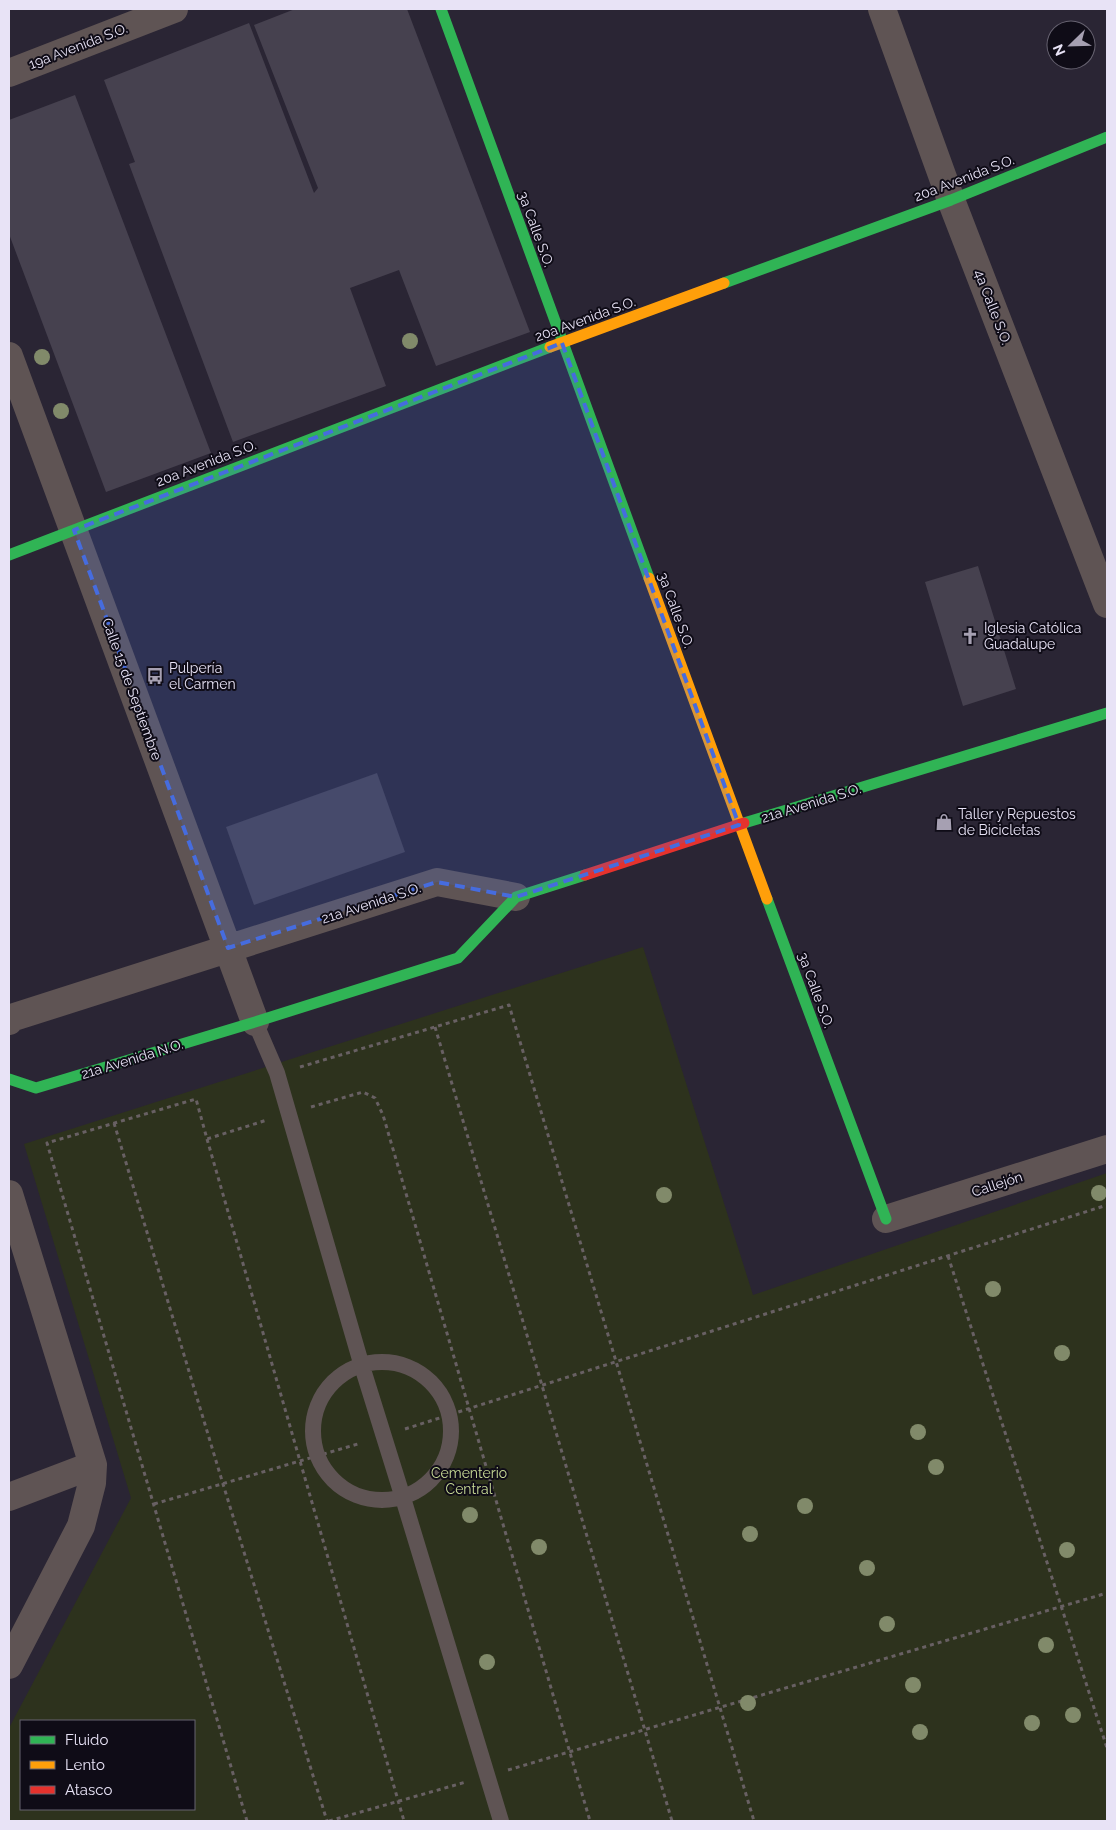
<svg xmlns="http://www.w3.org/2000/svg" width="1116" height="1830" viewBox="0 0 1116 1830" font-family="Raleway,sans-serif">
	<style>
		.green { fill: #2d321d; fill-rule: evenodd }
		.building { fill: #46414f }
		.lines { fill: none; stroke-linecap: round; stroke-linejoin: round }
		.path { stroke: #686063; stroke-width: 3; stroke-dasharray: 4 4; stroke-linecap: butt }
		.lane { stroke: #5f5454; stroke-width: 16 }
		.street { stroke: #5f5454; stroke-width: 28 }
		.fast { stroke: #30b455; stroke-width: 11 }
		.slow { stroke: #ff9f0a; stroke-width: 11 }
		.jam { stroke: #e5322d; stroke-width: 11 }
		.tree { fill: #818a6a }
		.marked { fill: #466cde; fill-opacity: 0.2; stroke: #466cde; stroke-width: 4; stroke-dasharray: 10 6; stroke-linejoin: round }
		.labels { text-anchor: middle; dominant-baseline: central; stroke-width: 4; stroke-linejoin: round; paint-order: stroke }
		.street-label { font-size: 14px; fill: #e8e3f6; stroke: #0f0c17 }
		.poi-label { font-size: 14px; fill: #e8e3f6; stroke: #0f0c17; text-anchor: start }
		.park-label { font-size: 14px; fill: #c9dc97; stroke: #0f0c17 }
	</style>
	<rect width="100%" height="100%" fill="#2a2534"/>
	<path class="green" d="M643,947L753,1295L1107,1173V1821H9V1728L131,1498L24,1144ZM21,1721H194V1809H21Z"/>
	<path class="building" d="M295,9H407L530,332L436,366L399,270L350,288L386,386L233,442L129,164L135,162L104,80L249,23L314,193L318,188L254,25Z
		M75,95L211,453L106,492L9,234V120Z
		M978,566L1016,689L963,706L925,582Z
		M377,773L405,852L254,905L226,827Z"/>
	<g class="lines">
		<path class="path" d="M435,1027L672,1821
			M300,1067L509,1005L754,1821
			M311,1107L363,1092L375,1098L383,1115L590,1821
			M114,1123L223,1484L327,1821
			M207,1139L404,1821
			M948,1256L1107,1748
			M405,1429L1107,1205
			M154,1504L361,1443
			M508,1770L1107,1593
			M247,1821L47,1143L196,1099L207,1139L267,1120
			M329,1821L466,1782"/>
		<path class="lane" d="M255,1022L277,1073L361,1363L403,1498L501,1821
			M313 1431a69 69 0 1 1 138 0a69 69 0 1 1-138 0Z"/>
		<path class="street" d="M882,9L951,200L1107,604
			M9,73L174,9
			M9,356L255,1022
			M9,1021L11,1018L437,882L516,897
			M9,1194L93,1465L92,1483L81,1526L9,1665
			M886,1219L1107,1149
			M9,1497L93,1465"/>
		<path class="fast" d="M441,9L649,578
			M724,283L951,200L1107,137
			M9,555L550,347
			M744,823L1107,713
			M767,899L886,1219
			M9,1079L36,1088L255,1022L458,958L516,897L585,875"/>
		<path class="slow" d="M550,347L724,283
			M649,578L767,899"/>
		<path class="jam" d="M585,875L744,823"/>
	</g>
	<g class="tree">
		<circle cx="410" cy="341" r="8"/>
		<circle cx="42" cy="357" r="8"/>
		<circle cx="61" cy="411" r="8"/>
		<circle cx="1099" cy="1193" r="8"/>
		<circle cx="664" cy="1195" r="8"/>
		<circle cx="993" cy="1289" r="8"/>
		<circle cx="1062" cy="1353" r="8"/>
		<circle cx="918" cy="1432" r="8"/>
		<circle cx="936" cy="1467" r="8"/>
		<circle cx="805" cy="1506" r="8"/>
		<circle cx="470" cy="1515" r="8"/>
		<circle cx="750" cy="1534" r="8"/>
		<circle cx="539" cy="1547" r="8"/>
		<circle cx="1067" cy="1550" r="8"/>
		<circle cx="867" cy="1568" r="8"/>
		<circle cx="887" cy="1624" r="8"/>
		<circle cx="1046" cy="1645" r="8"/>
		<circle cx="487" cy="1662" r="8"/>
		<circle cx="913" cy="1685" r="8"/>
		<circle cx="748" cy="1703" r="8"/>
		<circle cx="1073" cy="1715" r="8"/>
		<circle cx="1032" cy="1723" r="8"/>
		<circle cx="920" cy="1732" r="8"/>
	</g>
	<path class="marked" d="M562,343L739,825L516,897L437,882L228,948L74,530Z"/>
	<defs>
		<g id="church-bare" transform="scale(1.35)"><path d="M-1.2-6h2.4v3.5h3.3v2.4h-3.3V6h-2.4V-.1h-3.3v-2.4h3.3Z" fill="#a6a0b2" stroke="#0f0c17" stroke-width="2.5" paint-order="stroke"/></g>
		<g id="bus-bare" transform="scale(1.35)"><path d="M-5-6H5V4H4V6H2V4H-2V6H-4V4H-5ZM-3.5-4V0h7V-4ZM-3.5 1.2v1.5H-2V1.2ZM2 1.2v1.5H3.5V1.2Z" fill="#a6a0b2" stroke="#0f0c17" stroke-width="2.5" paint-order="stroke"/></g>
		<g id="shop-bare" transform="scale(1.35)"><path d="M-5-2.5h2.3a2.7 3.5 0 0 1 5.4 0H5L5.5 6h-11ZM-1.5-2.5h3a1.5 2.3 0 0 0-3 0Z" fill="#a6a0b2" stroke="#0f0c17" stroke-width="2.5" paint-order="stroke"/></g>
	</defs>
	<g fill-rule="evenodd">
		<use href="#church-bare" x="970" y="636"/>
		<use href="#bus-bare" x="155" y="676"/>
		<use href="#shop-bare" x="944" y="822"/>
	</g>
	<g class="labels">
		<g class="street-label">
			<text transform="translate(78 46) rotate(-21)">19a Avenida S.O.</text>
			<text transform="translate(964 178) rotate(-21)">20a Avenida S.O.</text>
			<text transform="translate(536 229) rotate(70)">3a Calle S.O.</text>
			<text transform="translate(993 307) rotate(69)">4a Calle S.O.</text>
			<text transform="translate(585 319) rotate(-20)">20a Avenida S.O.</text>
			<text transform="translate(206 463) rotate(-21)">20a Avenida S.O.</text>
			<text transform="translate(676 610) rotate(70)">3a Calle S.O.</text>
			<text transform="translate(132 689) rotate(70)">Calle 15 de Septiembre</text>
			<text transform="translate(811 803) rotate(-17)">21a Avenida S.O.</text>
			<text transform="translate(371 903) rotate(-18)">21a Avenida S.O.</text>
			<text transform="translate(816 990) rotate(70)">3a Calle S.O.</text>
			<text transform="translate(132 1059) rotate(-17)">21a Avenida N.O.</text>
			<text transform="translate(997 1184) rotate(-18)">Callejón</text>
		</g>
		<g class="poi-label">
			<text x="984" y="628">Iglesia Católica<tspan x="984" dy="16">Guadalupe</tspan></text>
			<text x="169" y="668">Pulpería<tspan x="169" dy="16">el Carmen</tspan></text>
			<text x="958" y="814">Taller y Repuestos<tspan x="958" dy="16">de Bicicletas</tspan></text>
		</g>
		<g class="park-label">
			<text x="469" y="1473">Cementerio<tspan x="469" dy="16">Central</tspan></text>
		</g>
	</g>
	<rect width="1116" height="1830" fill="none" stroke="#e8e3f6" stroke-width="20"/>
	<rect x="20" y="1720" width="175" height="90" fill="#0f0c17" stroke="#666270"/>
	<rect x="30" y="1736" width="25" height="8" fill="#30b455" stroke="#666270"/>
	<text x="65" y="1745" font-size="15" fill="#e8e3f6">Fluido</text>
	<rect x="30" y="1761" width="25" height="8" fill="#ff9f0a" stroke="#666270"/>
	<text x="65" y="1770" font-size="15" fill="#e8e3f6">Lento</text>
	<rect x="30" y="1786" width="25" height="8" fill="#e5322d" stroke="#666270"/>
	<text x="65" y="1795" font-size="15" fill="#e8e3f6">Atasco</text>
	<g transform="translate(1071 45) rotate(247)"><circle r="24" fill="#0f0c17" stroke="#666270"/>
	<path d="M0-4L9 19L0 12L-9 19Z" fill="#a6a0b2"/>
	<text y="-8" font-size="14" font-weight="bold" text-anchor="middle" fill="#e8e3f6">N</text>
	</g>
</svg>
